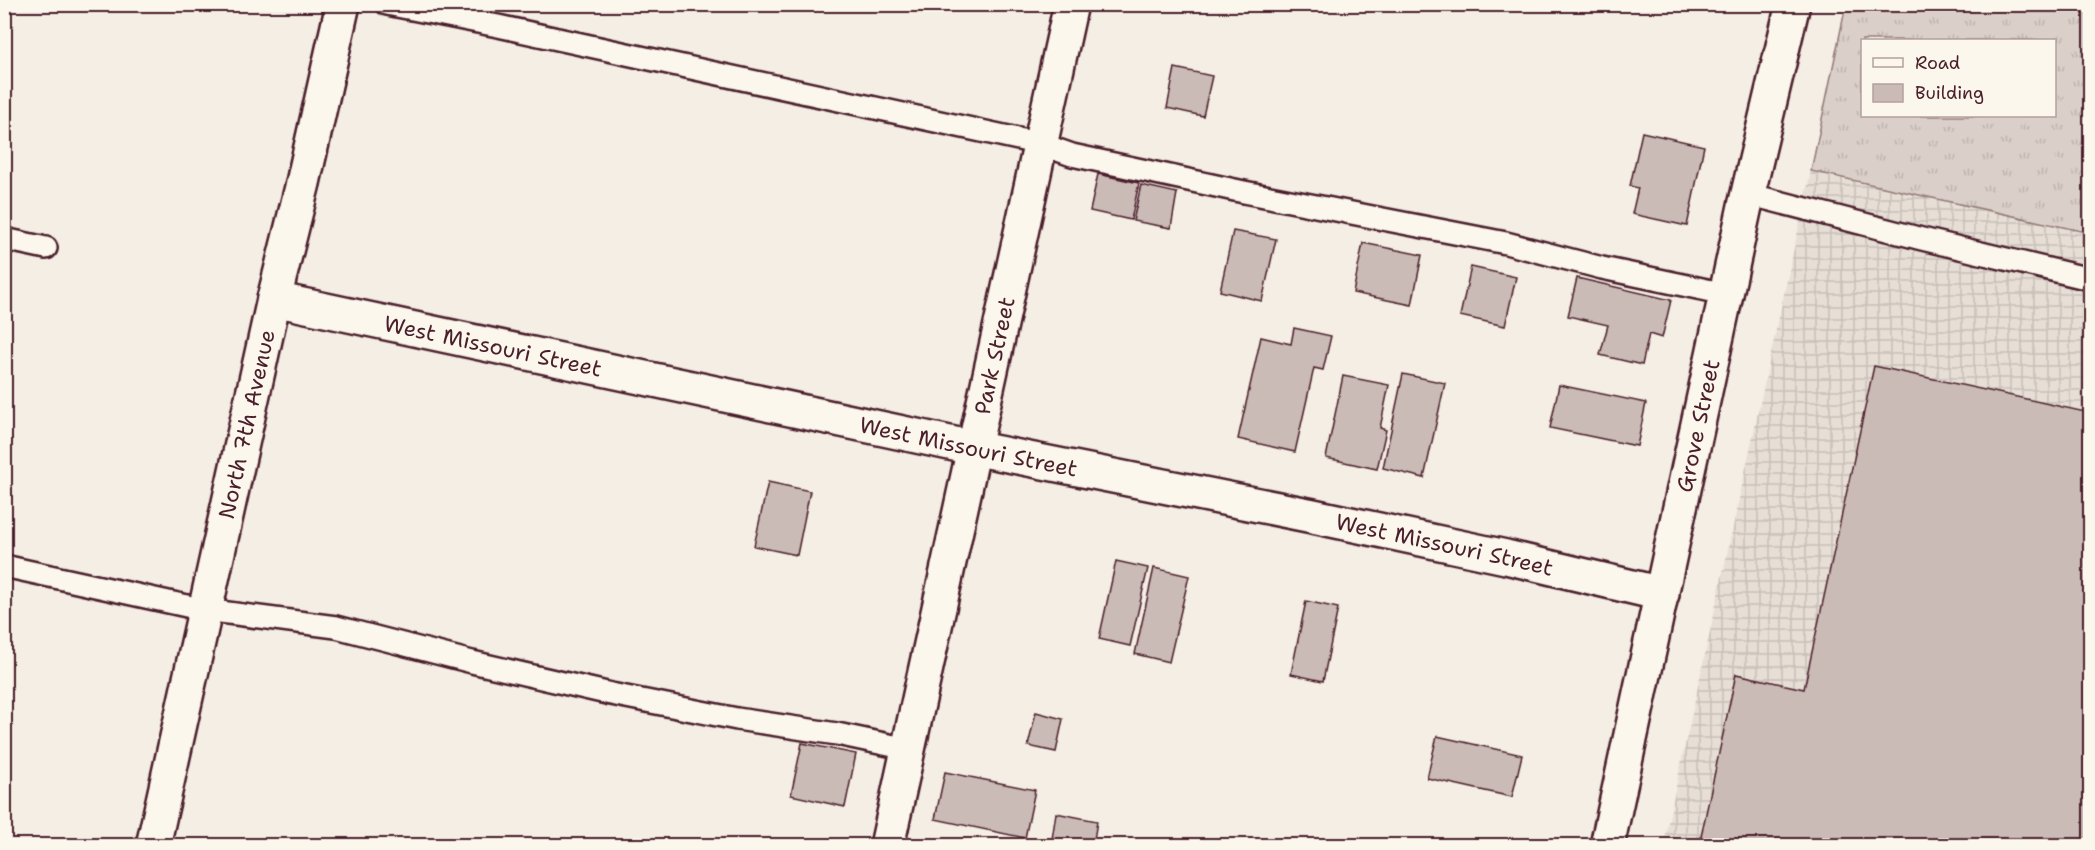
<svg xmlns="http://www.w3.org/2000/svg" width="2095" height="850" viewBox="0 0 2095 850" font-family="'Shantell Sans',sans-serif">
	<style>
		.industrial { fill: url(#industrial-grid) }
		.grass { fill: url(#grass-tufts); stroke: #92787a; stroke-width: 1.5; fill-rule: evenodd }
		.building { fill: #cabbb6; stroke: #4a1f2b; stroke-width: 1.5 }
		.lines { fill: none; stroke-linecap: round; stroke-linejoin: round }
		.service-casing { stroke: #4a1f2b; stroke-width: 26 }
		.minor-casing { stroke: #4a1f2b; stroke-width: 38 }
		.service { stroke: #fbf7ec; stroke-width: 21 }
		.minor { stroke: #fbf7ec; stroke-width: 33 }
		.labels { text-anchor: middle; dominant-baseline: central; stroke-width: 4.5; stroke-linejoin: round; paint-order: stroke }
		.street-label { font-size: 22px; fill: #4a1f2b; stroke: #fbf7ec }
	</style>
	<defs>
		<pattern id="industrial-grid" width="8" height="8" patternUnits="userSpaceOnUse" patternTransform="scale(1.5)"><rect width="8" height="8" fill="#e7dfd6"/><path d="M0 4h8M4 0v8" fill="none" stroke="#c8bfb8"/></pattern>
		<pattern id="grass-tufts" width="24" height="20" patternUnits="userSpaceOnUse" patternTransform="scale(1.5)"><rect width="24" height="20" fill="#dbd0c9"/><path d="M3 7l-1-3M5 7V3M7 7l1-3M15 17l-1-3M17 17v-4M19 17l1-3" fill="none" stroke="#bdb2ad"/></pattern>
	</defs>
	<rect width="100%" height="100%" fill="#f4eee4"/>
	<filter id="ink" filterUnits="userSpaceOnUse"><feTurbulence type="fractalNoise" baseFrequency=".0167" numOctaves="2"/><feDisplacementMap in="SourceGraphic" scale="12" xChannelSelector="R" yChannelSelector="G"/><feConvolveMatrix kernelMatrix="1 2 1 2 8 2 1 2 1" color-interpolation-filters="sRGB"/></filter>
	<g filter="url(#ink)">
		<path class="industrial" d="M1811,171L2090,233V845L1663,846Z"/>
		<path class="grass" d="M1846,5H2090V233L1811,171ZM1862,40H2054V116H1862Z"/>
		<path class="building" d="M1175,68L1212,76L1203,116L1167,108Z
			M1642,132L1704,146L1687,226L1632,214L1638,188L1630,186Z
			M1098,174L1139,183L1131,220L1090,211Z
			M1141,185L1177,193L1171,228L1133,221Z
			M1233,231L1276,239L1262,301L1220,291Z
			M1363,243L1422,255L1412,305L1353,293Z
			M1471,267L1516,277L1505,326L1460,316Z
			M1577,278L1671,300L1662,338L1649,334L1642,365L1600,355L1608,325L1568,316Z
			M1294,328L1331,336L1323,370L1314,368L1295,452L1238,439L1261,337L1291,344Z
			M1874,366L2090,413V846H1699L1736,674L1804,689Z
			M1403,374L1445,383L1424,478L1383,468Z
			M1343,376L1389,385L1380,428L1386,430L1377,469L1326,458Z
			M1559,385L1646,403L1637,446L1550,428Z
			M768,482L810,491L797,555L754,546Z
			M1116,561L1148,568L1130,646L1099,639Z
			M1154,568L1189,576L1169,662L1135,654Z
			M1306,601L1338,608L1323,681L1291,674Z
			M1036,712L1063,719L1056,752L1028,746Z
			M1437,736L1522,755L1512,797L1427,778Z
			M802,743L856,754L845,807L791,795Z
			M945,772L1035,790L1025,838L935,819Z
			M1056,813L1097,821L1093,846H1051Z"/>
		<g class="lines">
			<g class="service-casing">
				<path id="service" d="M387,4L498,26L1041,144L1072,155L1244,192L1506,243L1602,268L1726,294
					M1748,194L1922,239L2090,279
					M4,239L46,248
					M4,566L205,610L336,627L472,662L611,694L737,719L837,734L908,749"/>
			</g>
			<g class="minor-casing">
				<g id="minor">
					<path id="s1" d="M274,299L973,448L1313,516L1506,557L1662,594"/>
					<path id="s2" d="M153,846L274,299L303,183L343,4"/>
					<path id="s3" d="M887,846L1071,4"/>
					<path id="s4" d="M1607,846L1745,206L1793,4"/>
				</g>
			</g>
			<use href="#service" class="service"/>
			<use href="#minor" class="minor"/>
		</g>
	</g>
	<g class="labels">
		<g class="street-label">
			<text stroke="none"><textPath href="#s1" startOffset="224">West Missouri Street</textPath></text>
			<text stroke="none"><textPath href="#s3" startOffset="502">Park Street</textPath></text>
			<text stroke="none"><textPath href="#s2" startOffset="432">North 7th Avenue</textPath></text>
			<text stroke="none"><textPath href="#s4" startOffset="430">Grove Street</textPath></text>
			<text stroke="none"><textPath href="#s1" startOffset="710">West Missouri Street</textPath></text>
			<text stroke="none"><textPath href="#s1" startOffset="1196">West Missouri Street</textPath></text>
		</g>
	</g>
	<rect width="2095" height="850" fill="none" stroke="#fbf7ec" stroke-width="24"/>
	<rect x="12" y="12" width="2071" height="826" fill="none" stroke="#4a1f2b" stroke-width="2" filter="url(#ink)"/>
	<rect x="1861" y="39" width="195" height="78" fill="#fbf7ec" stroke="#b4a19f" stroke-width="1.5"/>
	<rect x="1873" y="58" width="30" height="9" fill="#fbf7ec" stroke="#b4a19f" stroke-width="1.5"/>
	<text x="1915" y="69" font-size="18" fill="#4a1f2b">Road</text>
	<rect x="1873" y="84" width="30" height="18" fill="#cabbb6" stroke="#b4a19f" stroke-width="1.5"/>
	<text x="1915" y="99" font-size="18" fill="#4a1f2b">Building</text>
</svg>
